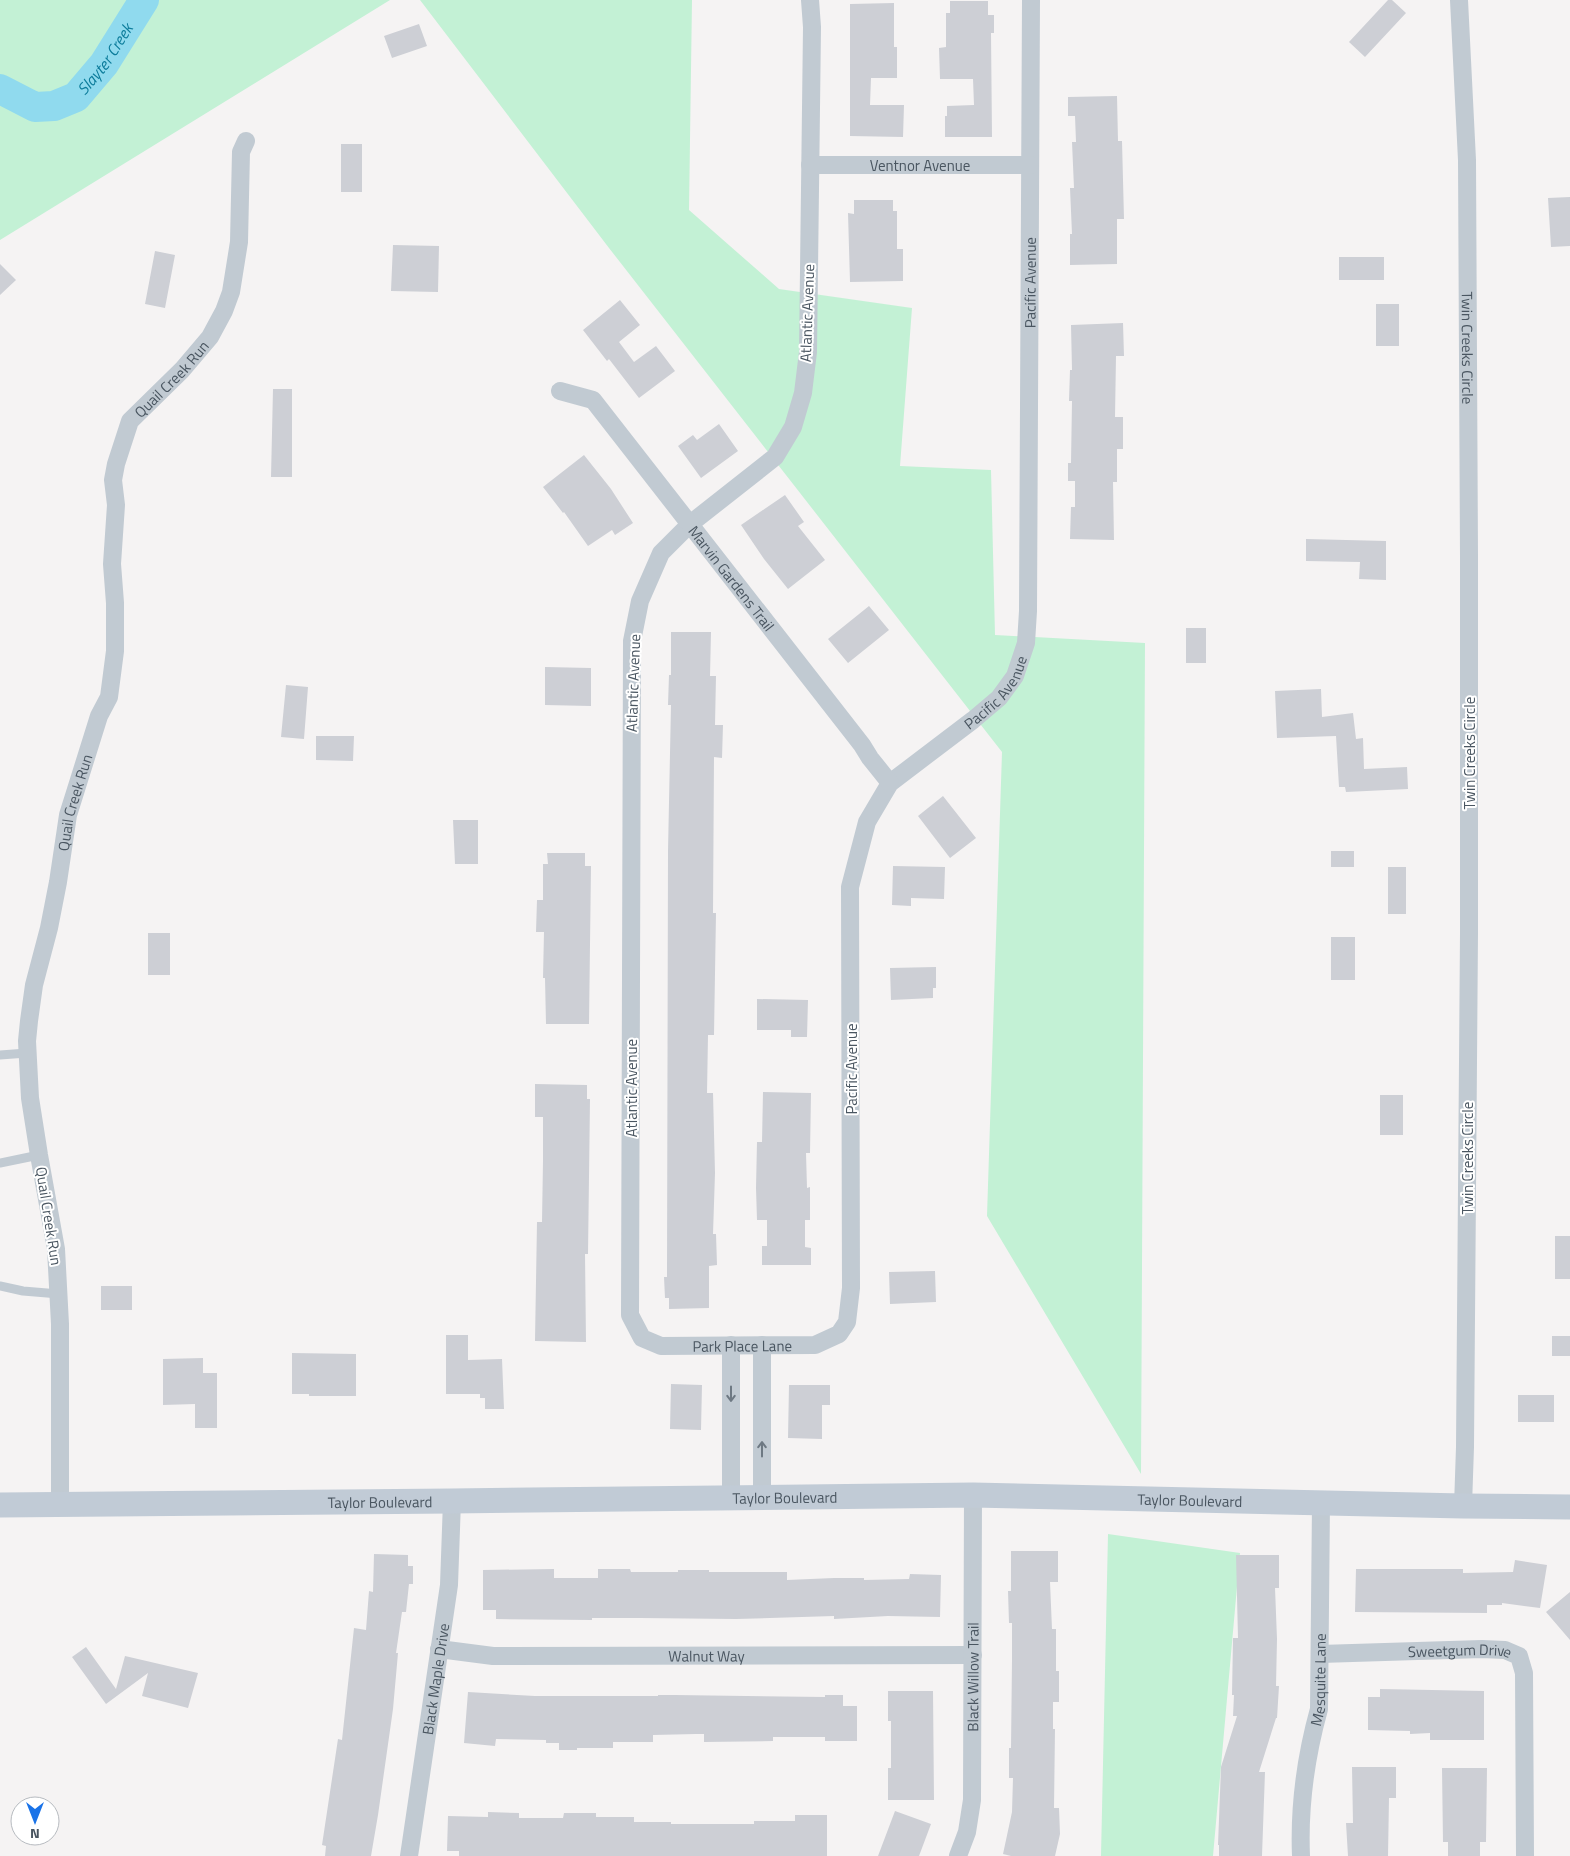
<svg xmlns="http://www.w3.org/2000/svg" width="1570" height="1856" viewBox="0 0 1570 1856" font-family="'Titillium Web',sans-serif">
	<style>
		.green { fill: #c3f1d5 }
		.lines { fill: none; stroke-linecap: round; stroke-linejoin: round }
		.river { stroke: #90daee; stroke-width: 30 }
		.building { fill: #cdcfd5 }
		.lane { stroke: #c1cad2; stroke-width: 9 }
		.street { stroke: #c1cad2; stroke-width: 18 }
		.secondary { stroke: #c1cbd6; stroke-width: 25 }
		.oneway { stroke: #6e7983 }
		.labels { text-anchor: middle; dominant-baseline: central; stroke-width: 4; stroke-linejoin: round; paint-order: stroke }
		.street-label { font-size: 15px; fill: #4a5661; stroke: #fff }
		.water-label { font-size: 16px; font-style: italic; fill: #0c7c9b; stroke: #fff }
	</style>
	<rect width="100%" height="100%" fill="#f5f3f3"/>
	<path class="green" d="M0,0H390L0,240Z
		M420,0H692L689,210L779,289L912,308L900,466L991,470L995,635L1145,643L1141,1474L987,1216L1002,752L609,248Z
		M1108,1534L1240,1553L1213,1856H1101Z"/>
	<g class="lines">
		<path class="river" id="s1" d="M0,89L35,107L54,106L76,97L104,64L144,0"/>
	</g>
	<path class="building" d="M1388,0H1392L1406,13L1365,57L1349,42Z
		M950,1H988V15H994V33H991L992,137H945V116H947V106L974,105L973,79H940L939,48L946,47V13H950Z
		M894,3V47H897V78H871L870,105H904L903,137L850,136V4Z
		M419,24L427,46L392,58L384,36Z
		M1117,96L1118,141H1122L1124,219H1117V264L1070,265V234H1072L1070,188H1074L1072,142H1076L1075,116H1068V97Z
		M341,144H362V192H341Z
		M1570,197V246L1551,247L1548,198Z
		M854,200H893V211H897V249H903V281L850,282L848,213L854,214Z
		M393,245L439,246L438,292L391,291Z
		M155,251L175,255L165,308L145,304Z
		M1339,257H1384V280H1339Z
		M0,264L16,280L0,295Z
		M620,300L640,325L619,342L634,362L656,346L675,371L639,398L609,359L607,361L583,330Z
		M1376,304H1399V346H1376Z
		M1123,323L1124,356H1116L1115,417H1123V449H1117V482H1113L1114,540L1070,539L1071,507H1075V481H1068V463H1071L1072,401H1069L1070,370H1072L1071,325Z
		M273,389H292V477H271Z
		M719,424L738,451L701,478L678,446L693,435L697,440Z
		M584,455L611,489L633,523L615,535L612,530L588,546L564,512L563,513L543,487Z
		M785,495L804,522L798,526L825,560L788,589L764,559L741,525Z
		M1306,539L1386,541V580L1359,579L1360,562L1306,561Z
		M869,606L889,630L848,663L828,639Z
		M1186,628H1206V663H1186Z
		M671,632H711L710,676H716L715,725H723L722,758L714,757L713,913H716L714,1035H708L707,1093H713L715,1173L713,1234H716L717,1265L709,1266V1308L669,1309V1298H665L664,1277H667L668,851L671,705H668L669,675H671Z
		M545,667L591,668V706L545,705Z
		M286,685L308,687L304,739L281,737Z
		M1321,689L1322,717L1353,713L1356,739L1363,738L1364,769L1407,767L1408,789L1346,792L1345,787H1339L1336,736L1277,738L1275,691Z
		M316,736H354L353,761L316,760Z
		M943,796L976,838L950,858L918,816Z
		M453,820H478V864H455Z
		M1331,851H1354V867H1331Z
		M547,853H585V866H591L589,1024H546L545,978H543L544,932H536L537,900H543V864H548Z
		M893,866L945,867L944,899L911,898V906L892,905Z
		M1388,867H1406V914H1388Z
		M148,933H170V975H148Z
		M1331,937H1355V980H1331Z
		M936,967V988H933V998L891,1000L890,968Z
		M757,999L808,1000L807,1037H791V1030H757Z
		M535,1084L587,1085V1099H590L588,1254H585L586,1342L535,1341L537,1222H542L543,1161V1117H535Z
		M763,1092L811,1093L810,1153H806L807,1188L810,1187V1220H805V1247L811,1248V1265H762V1246H767V1220H757L756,1188L757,1142H762Z
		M1380,1095H1403V1135H1380Z
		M1555,1236H1570V1279H1555Z
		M935,1271L936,1302L890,1304L889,1272Z
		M101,1286H132V1310H101Z
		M446,1335H468V1360L502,1359L504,1409H485V1398H480V1394H446Z
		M1552,1336H1570V1356H1552Z
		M292,1353L356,1354V1396H309V1394H292Z
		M203,1358V1373H217V1428H195V1404L163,1405V1359Z
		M671,1384L702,1385L701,1430L670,1429Z
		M789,1385H830V1405H822V1439L788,1438Z
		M1518,1395H1554V1422H1518Z
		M1011,1551H1058V1582H1050L1052,1629H1056V1671H1059V1702H1053V1729H1055L1054,1808H1059L1060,1834L1055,1856H1011L1003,1854L1012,1812L1013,1778H1009V1748H1011L1012,1660V1623H1009L1008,1591H1011Z
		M374,1554L408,1555V1566H413V1584H409L406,1612H402L396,1653H398L393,1709L378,1815L371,1856H325L326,1846L322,1845L338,1739L342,1740L354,1628L366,1630L369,1591L373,1592Z
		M1236,1555H1279V1588H1275L1277,1639L1276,1686H1279L1277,1718H1276L1259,1772H1265L1262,1856H1219V1845H1218L1221,1767L1237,1716H1233L1234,1695H1232L1233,1638H1238Z
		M1515,1560L1547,1565L1540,1608L1502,1603V1605H1487V1613L1355,1612L1356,1569H1463V1573L1513,1572Z
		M554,1569V1578H598V1569H630L631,1572H678V1570H709V1572H787V1580L834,1578H864V1580L909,1579L910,1574L941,1575L940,1617L888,1616L834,1619V1616L736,1619L640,1618H592V1620L496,1619V1610H483V1570Z
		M1570,1592V1640L1546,1612Z
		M86,1647L116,1689L125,1656L198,1673L188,1708L142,1696L148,1673L106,1704L72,1657Z
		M1380,1689L1484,1691V1740H1430V1733L1410,1734V1731L1368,1730V1697H1380Z
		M888,1691H933L934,1800H888V1768H891V1721H888Z
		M468,1692L535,1696H658V1695H675L825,1697V1695H843V1706H857V1741H825V1737H773V1741L704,1742V1734H696L653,1735V1742H613V1748H577V1750H559V1743H546V1740L496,1739L495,1746L464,1743Z
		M1352,1767H1396V1798H1389L1388,1856H1348L1346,1823H1353Z
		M1442,1768H1487L1486,1842H1480V1856H1448V1842H1443Z
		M895,1811L931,1824L919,1856H878Z
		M488,1812L519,1813V1818H563L564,1813H596V1817H634V1822H671V1824H754V1821H795V1815H827V1856H459V1851H447L448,1816L488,1817Z"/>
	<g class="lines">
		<path class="lane" d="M0,1055L27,1053
			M0,1163L39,1155
			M0,1286L23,1291L59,1294"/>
		<g class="street">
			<path id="s2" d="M810,0L812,27L808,352L803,393L793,427L775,457L690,524L661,553L640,601L632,641L630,1315L642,1338L661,1346L815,1345L839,1334L847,1322L851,1288L850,887L867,822L890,783L973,720L999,698L1015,676L1026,643L1028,611L1031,0"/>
			<path id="s3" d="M1459,0L1467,160L1469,556V933L1465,1447L1463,1506"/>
			<path id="s4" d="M810,165H1030"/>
			<path id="s5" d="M560,391L593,400L862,745L870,758L890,783"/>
			<path d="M731,1345V1498"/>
			<path d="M762,1345V1497"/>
			<path id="s6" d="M60,1504V1324L56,1249L39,1155L30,1098L27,1041L29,1021L34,985L49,928L58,882L68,815L99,716L109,697L115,651V603L112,564L116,505L113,480L116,464L130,421L182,370L210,337L224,311L231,292L239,242L241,152L246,141"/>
			<path id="s7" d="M439,1649L493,1656L973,1655"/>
			<path id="s8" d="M1320,1654L1482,1649L1505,1650L1519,1656L1524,1673L1525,1856"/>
			<path id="s9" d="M409,1856L449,1585L452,1501"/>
			<path id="s10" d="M958,1856L967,1832L972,1800L973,1495"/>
			<path id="s11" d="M1301,1856C1299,1807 1306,1756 1319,1709L1321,1503"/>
		</g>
		<path class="secondary" id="s12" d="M0,1505L452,1501L973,1495L1463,1506L1570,1507"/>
	</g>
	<defs><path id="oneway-shaft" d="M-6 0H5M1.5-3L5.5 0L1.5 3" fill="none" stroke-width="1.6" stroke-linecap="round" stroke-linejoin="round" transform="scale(1.25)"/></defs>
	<g class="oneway">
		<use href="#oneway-shaft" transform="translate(731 1394) rotate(90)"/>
		<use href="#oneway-shaft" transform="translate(762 1449) rotate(-90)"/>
	</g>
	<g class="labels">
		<g class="street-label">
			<text stroke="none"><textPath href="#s4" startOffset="110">Ventnor Avenue</textPath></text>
			<text stroke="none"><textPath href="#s2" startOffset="2730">Pacific Avenue</textPath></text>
			<text transform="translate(807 313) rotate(-88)">Atlantic Avenue</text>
			<text stroke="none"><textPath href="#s3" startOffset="348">Twin Creeks Circle</textPath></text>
			<text stroke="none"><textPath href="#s6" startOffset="1159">Quail Creek Run</textPath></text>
			<text stroke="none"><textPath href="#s5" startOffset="260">Marvin Gardens Trail</textPath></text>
			<text transform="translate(633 683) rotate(-88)">Atlantic Avenue</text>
			<text stroke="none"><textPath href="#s2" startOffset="2310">Pacific Avenue</textPath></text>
			<text transform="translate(1469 753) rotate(-90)">Twin Creeks Circle</text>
			<text stroke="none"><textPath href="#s6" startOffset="709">Quail Creek Run</textPath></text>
			<text transform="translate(851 1069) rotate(-90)">Pacific Avenue</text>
			<text transform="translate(631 1088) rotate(-90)">Atlantic Avenue</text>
			<text transform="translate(1467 1158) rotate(-90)">Twin Creeks Circle</text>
			<text transform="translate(49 1216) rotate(81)">Quail Creek Run</text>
			<text stroke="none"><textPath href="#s2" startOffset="1508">Park Place Lane</textPath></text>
			<text stroke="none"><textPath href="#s12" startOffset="785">Taylor Boulevard</textPath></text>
			<text stroke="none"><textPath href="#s12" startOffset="1190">Taylor Boulevard</textPath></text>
			<text stroke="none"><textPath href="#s12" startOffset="380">Taylor Boulevard</textPath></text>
			<text stroke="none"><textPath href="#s8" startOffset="140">Sweetgum Drive</textPath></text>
			<text stroke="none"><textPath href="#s7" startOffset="268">Walnut Way</textPath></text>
			<text stroke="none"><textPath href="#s10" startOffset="181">Black Willow Trail</textPath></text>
			<text stroke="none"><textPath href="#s9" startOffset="179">Black Maple Drive</textPath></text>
			<text stroke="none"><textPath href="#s11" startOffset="178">Mesquite Lane</textPath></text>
		</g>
		<g class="water-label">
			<text stroke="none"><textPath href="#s1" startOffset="130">Slayter Creek</textPath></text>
		</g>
	</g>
	<g transform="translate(35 1821) rotate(180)"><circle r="24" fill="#ffffff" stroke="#b7bbc0"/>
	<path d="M0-4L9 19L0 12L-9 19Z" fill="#1a73e8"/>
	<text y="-8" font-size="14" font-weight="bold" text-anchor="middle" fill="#4a5661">N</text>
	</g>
</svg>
